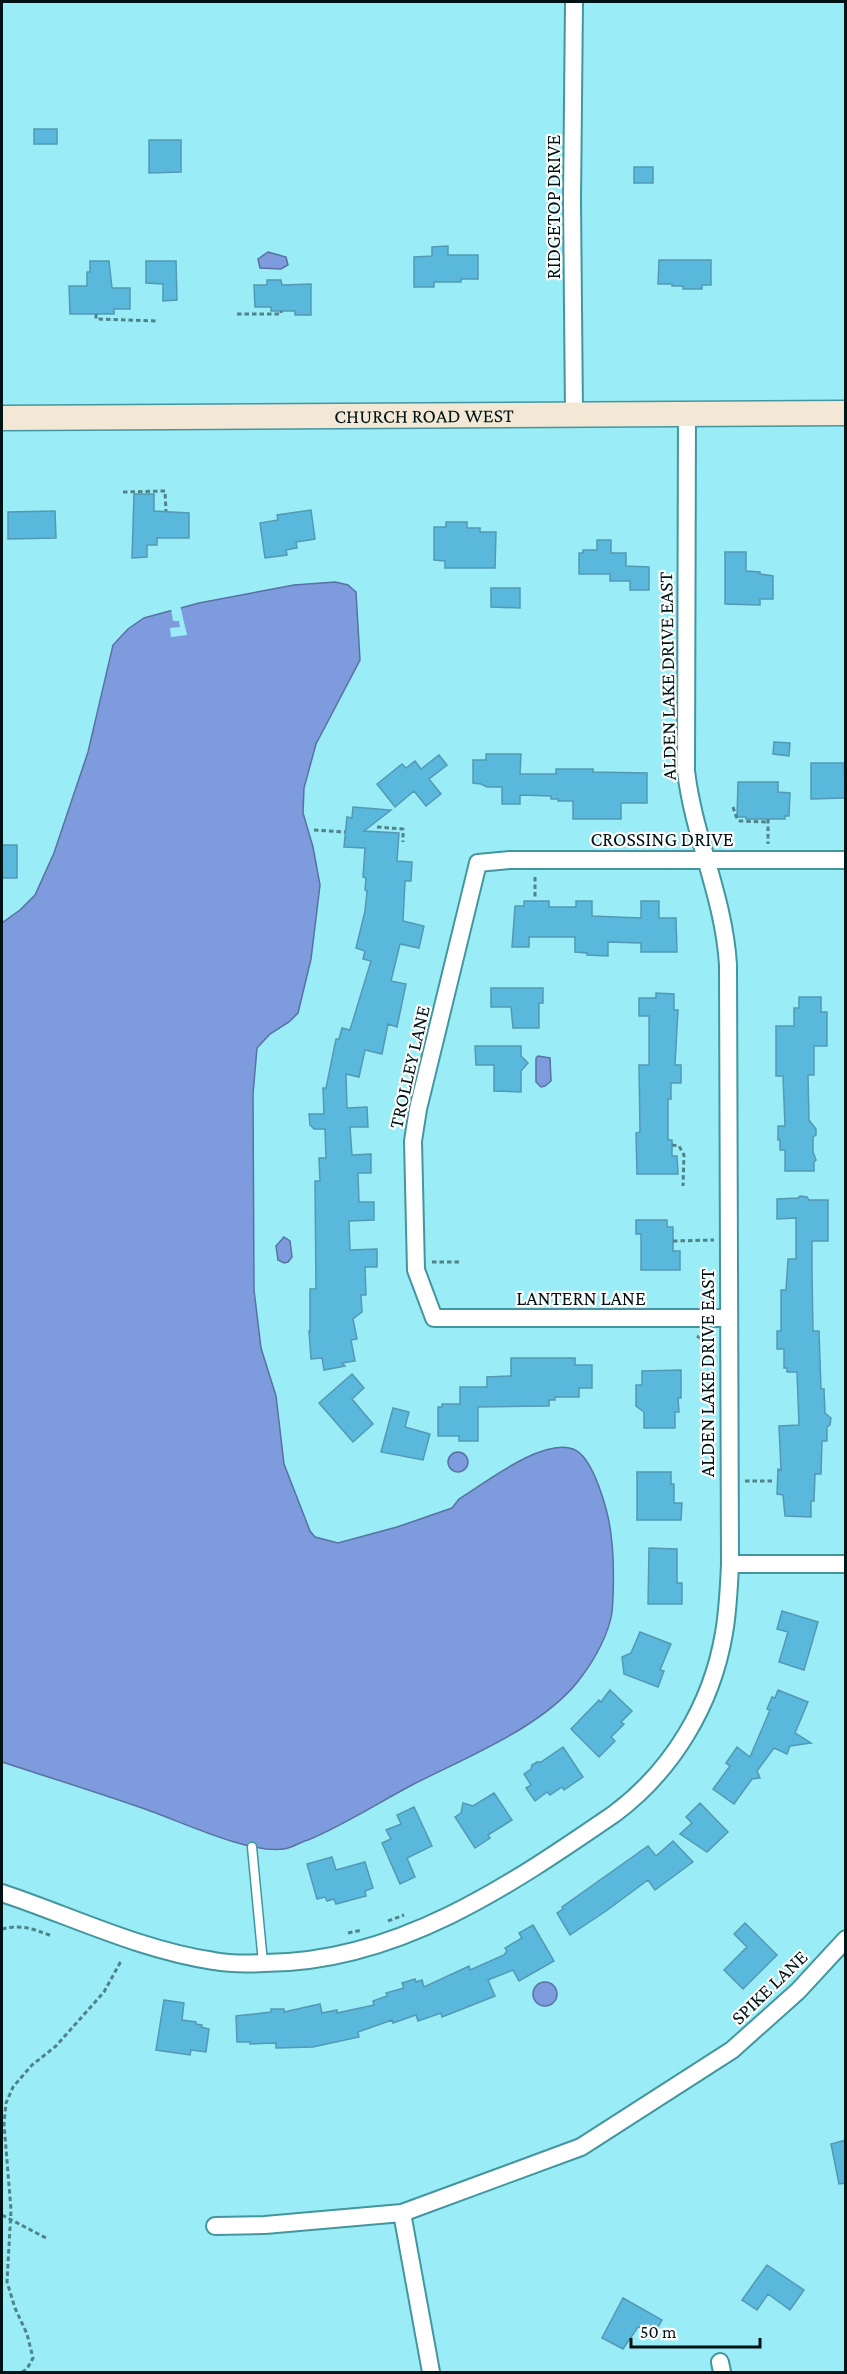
<svg xmlns="http://www.w3.org/2000/svg" width="847" height="2374" viewBox="0 0 847 2374" font-family="'Crimson Pro',serif">
	<style>
		.water { fill: #7d9bdd; stroke: #5872a1; stroke-width: 1.5 }
		.pier { fill: #9aecf6 }
		.building { fill: #59b8dc; stroke: #5399b4; stroke-width: 1.5 }
		.lines { fill: none; stroke-linecap: round; stroke-linejoin: round }
		.lane-casing { stroke: #43969f; stroke-width: 11 }
		.street-casing { stroke: #43969f; stroke-width: 20 }
		.secondary-casing { stroke: #43969f; stroke-width: 27 }
		.path { stroke: #4f8289; stroke-width: 3; stroke-dasharray: 4.5 3; stroke-linecap: butt }
		.lane { stroke: #fff; stroke-width: 8 }
		.street { stroke: #fff; stroke-width: 16 }
		.secondary { stroke: #f2e8d5; stroke-width: 24 }
		.labels { text-anchor: middle; dominant-baseline: central; stroke-width: 4.5; stroke-linejoin: round; paint-order: stroke }
		.street-label { font-size: 20px; fill: #001416; stroke: #fdfdfd }
	</style>
	<rect width="100%" height="100%" fill="#9aecf6"/>
	<path class="water" d="M268,252L286,257L288,265L281,269L260,268L258,259Z
		M335,582L348,585L356,592L360,660L316,744L304,788L303,813L313,847L320,885L311,959L298,1013L289,1022L270,1034L257,1048L253,1094L254,1290L261,1348L276,1396L284,1464L310,1531L315,1537L338,1543L397,1527L452,1508L459,1499C485,1483 542,1438 573,1449C594,1456 609,1515 611,1535C614,1555 614,1591 612,1612C609,1633 595,1659 582,1676C547,1726 464,1758 412,1785C376,1804 344,1825 308,1840C300,1842 292,1848 284,1849C247,1854 178,1820 142,1808C96,1792 48,1777 2,1762V923L20,910L35,895L54,853L88,752L113,645L128,629L144,618L199,603L294,585Z
		M538,1056L550,1058L551,1081L545,1086L541,1087L536,1082V1058Z
		M284,1237L290,1241L292,1257L288,1262L284,1263L278,1260L276,1246Z
		M448 1462a10 10 0 1 1 20 0a10 10 0 1 1-20 0Z
		M533 1994a12 12 0 1 1 24 0a12 12 0 1 1-24 0Z"/>
	<path class="pier" d="M180,605L187,635L171,637L170,628L180,627L179,621H173L171,608Z"/>
	<path class="building" d="M34,129H57V144H34Z
		M149,140H181V172L149,173Z
		M634,167H653V183H634Z
		M448,246V255H478V279H461V282H434V287H414V257L432,256V247Z
		M659,260H711V285H702V289H683V286H672V284H658Z
		M90,261H109L112,288H130V309H114V314H70L69,286H87V272H90Z
		M146,261H176L177,300L163,301V284L146,283Z
		M267,280H281L282,285L311,284V315H295V311H271V307H255L254,285H267Z
		M134,494H154V511L189,513V538H157V545H147V557L132,558Z
		M311,510L315,539L296,542L297,548L286,550L287,555L265,558L260,523L278,520L277,515Z
		M55,511L56,538L8,539V512Z
		M446,522H467V528H480V532H496L495,568H445V561L434,560V527H446Z
		M597,540H611V553H626V566L649,567V590H630V581H610V574H579V553H583V550H597Z
		M725,552H746V571L760,572V574L773,576V599H760V605L725,604Z
		M491,588H520V608L491,607Z
		M774,742L790,743L789,756L773,754Z
		M486,754H521L520,774H556V769H593V772L647,773V803H621V819H573V801H558V799H551V796L520,795V804H502V787H487L481,784L473,783V760H486Z
		M439,755L447,765L429,779L441,794L426,806L414,791L395,807L377,784L402,764L406,768L415,761L421,769Z
		M811,763H844L846,798L811,799Z
		M738,782H778V792L790,793L789,816H785V819H746V817H737Z
		M353,807L391,810L364,831L399,833L397,861L412,862L411,881H405L403,921L424,926L419,948L400,944L391,981L406,984L397,1027L388,1024L382,1054L365,1050L359,1077L346,1074L347,1108L367,1107L368,1127H350L352,1155L371,1154V1173H358L359,1202H374V1220L349,1221L350,1250L377,1249V1267H365L366,1295H361L362,1312L353,1319L357,1339L351,1340L355,1361L342,1363L345,1366L324,1370L322,1358L311,1359L309,1331H310V1289H316L315,1181H320L319,1158H326L325,1129H314L310,1125L309,1114H324L323,1088H326L336,1039H339L342,1028L350,1030L371,961L363,959L365,951L356,948L365,911L367,891L365,890L366,878L363,877L365,848L344,847L347,817L352,818Z
		M2,845H17V878H2Z
		M524,901H549V907H576V901H592V916L641,918V901H659V918H676L677,952H641V943L608,942V956L587,955V953L575,952V937H529V947H512L515,906H524Z
		M491,988H543V1003H539V1028H513L511,1007H491Z
		M656,993L674,994V1010H678L675,1065H681V1083H671V1099H668V1140H672V1156H677L678,1174H637L636,1133L640,1132L639,1065H649V1016H639V998H656Z
		M799,997H821V1012H827V1046H814V1075H808L809,1120L816,1129V1135L813,1137V1152L816,1160L814,1162V1171H785V1150H780V1140H778V1126H785L783,1076H776V1026H794V1008H799Z
		M475,1046H521V1056L528,1063L521,1071V1092L494,1091V1065H476Z
		M800,1196L807,1197L809,1200H828V1241H812V1272L813,1331H819L821,1389H824L825,1413L831,1418L830,1425L827,1427V1441H822L821,1474H815L814,1501H811V1517L785,1516L783,1495L777,1494L778,1469L781,1470L779,1426L799,1425L797,1372H787V1368H784V1349H777V1331H781V1290H786L788,1259H796V1218L777,1219V1199L798,1198Z
		M636,1220H667V1227H673V1251H680V1270H641V1234H636Z
		M511,1358H575V1365H592V1388H579V1397H555V1400H549V1406L478,1407V1441H459V1436H438V1407H442V1404H460V1387H487V1377L511,1376Z
		M681,1370V1398H678L679,1412H675V1428H644V1412L636,1406V1385H642V1371Z
		M352,1374L364,1388L352,1399L373,1424L353,1442L319,1403Z
		M393,1408L409,1412L405,1427L430,1434L423,1460L381,1452Z
		M637,1472H671V1484H674V1503H682L681,1520H637Z
		M649,1548L677,1549V1583H682V1604H648Z
		M782,1611L818,1622L804,1670L779,1662L788,1632L777,1629Z
		M640,1632L671,1644L660,1670L664,1671L658,1687L624,1674L622,1657L631,1653Z
		M610,1690L632,1711L621,1722L624,1724L611,1737L615,1741L599,1757L571,1729L599,1700L601,1702Z
		M778,1690L808,1702L795,1733L811,1743L790,1746L787,1754L774,1748L757,1771L760,1778L752,1779L734,1804L713,1789L730,1766L726,1763L737,1747L750,1757L770,1710L767,1709L772,1697L775,1698Z
		M563,1747L583,1777L564,1790L562,1787L550,1795L547,1792L535,1801L526,1788L531,1785L524,1774L531,1769L532,1765L537,1762H541Z
		M494,1793L512,1820L488,1835L490,1838L475,1848L455,1817L461,1813L463,1803L473,1806Z
		M700,1803L728,1832L707,1852L680,1834L692,1823L686,1817Z
		M414,1807L432,1846L407,1858L415,1877L400,1884L382,1843L391,1839L386,1830L401,1824L397,1815Z
		M673,1841L693,1862L655,1890L648,1880L606,1911L570,1935L557,1913L563,1909L562,1907L648,1846L656,1856Z
		M332,1857L336,1870L365,1862L373,1888L365,1891L366,1896L336,1904L334,1899L327,1901L325,1897L317,1899L307,1864Z
		M745,1923L777,1955L743,1989L724,1970L747,1947L734,1934Z
		M533,1925L554,1961L519,1981L513,1970L488,1980L495,1996L480,2002L442,2017L441,2013L418,2021L416,2015L393,2023L392,2020L358,2032L359,2037L313,2047L276,2048V2043L250,2044V2042H237L236,2016L271,2012V2009H284V2012L320,2004L322,2013L337,2010V2013L374,2005L373,2001L387,1996L386,1993L404,1988L402,1983L415,1979L416,1982L422,1980L424,1987L469,1966L470,1970L504,1955L507,1951L505,1948L522,1938L519,1933Z
		M164,2000L184,2003L182,2020L196,2022V2024L202,2025L201,2027L209,2029L206,2052L191,2050L190,2055L156,2050Z
		M846,2140V2183L839,2184L831,2144Z
		M767,2265L804,2290L790,2310L768,2294L757,2310L742,2300Z
		M623,2298L662,2320L653,2336L638,2327L623,2349L602,2338Z"/>
	<g class="lines">
		<g class="lane-casing">
			<path id="lane" d="M252,1847L263,1963"/>
		</g>
		<g class="street-casing">
			<path id="street" d="M574,413L572,201L574,2
				M727,1318H434L416,1270L413,1141L418,1109L478,863L510,860H846
				M730,1564H846
				M2,1893C71,1916 140,1950 214,1961C230,1964 247,1964 264,1963C396,1963 509,1886 614,1814C672,1771 712,1705 724,1633C728,1611 729,1587 730,1564L728,965C724,897 694,838 686,771L687,414
				M402,2213L431,2372
				M215,2226L265,2225L402,2213L581,2147L732,2050L798,1991L846,1939
				M720,2362L722,2372"/>
		</g>
		<g class="secondary-casing">
			<g id="secondary">
				<path id="s1" d="M2,418L846,413"/>
			</g>
		</g>
		<path class="path" d="M96,314V319L156,321
			M237,314H281V311
			M123,492L165,491L166,511
			M733,807L737,819L740,821L768,822
			M768,819V844
			M377,827L403,829V842
			M314,830L345,832
			M535,877V898
			M672,1145L679,1146L684,1155L683,1186
			M673,1241L714,1240
			M432,1262H462
			M697,1336L705,1341L711,1357
			M745,1481H774
			M388,1921L404,1915
			M2,1929C21,1924 33,1929 52,1936
			M348,1933L362,1930
			M2,2215L46,2238
			M22,2372L27,2369L33,2358L27,2334L15,2308L7,2282L11,2210L4,2124L6,2103L13,2087L32,2065L56,2046L104,1992L121,1961"/>
		<use href="#lane" class="lane"/>
		<use href="#street" class="street"/>
		<use href="#secondary" class="secondary"/>
	</g>
	<g class="labels">
		<g class="street-label">
			<text transform="translate(553 207) rotate(-90)">RIDGETOP DRIVE</text>
			<text stroke="none"><textPath href="#s1" startOffset="422">CHURCH ROAD WEST</textPath></text>
			<text transform="translate(667 676) rotate(-91)">ALDEN LAKE DRIVE EAST</text>
			<text x="662" y="839">CROSSING DRIVE</text>
			<text transform="translate(409 1067) rotate(-77)">TROLLEY LANE</text>
			<text x="581" y="1298">LANTERN LANE</text>
			<text transform="translate(707 1373) rotate(-90)">ALDEN LAKE DRIVE EAST</text>
			<text transform="translate(769 1987) rotate(-44)">SPIKE LANE</text>
		</g>
	</g>
	<rect width="847" height="2374" fill="none" stroke="#001416" stroke-width="6"/>
	<path d="M631 2338v9h129v-9" fill="none" stroke="#001416" stroke-width="3"/>
	<text x="640" y="2338" font-size="18" fill="#001416" stroke="#fdfdfd" stroke-width="4.5" paint-order="stroke">50 m</text>
</svg>
